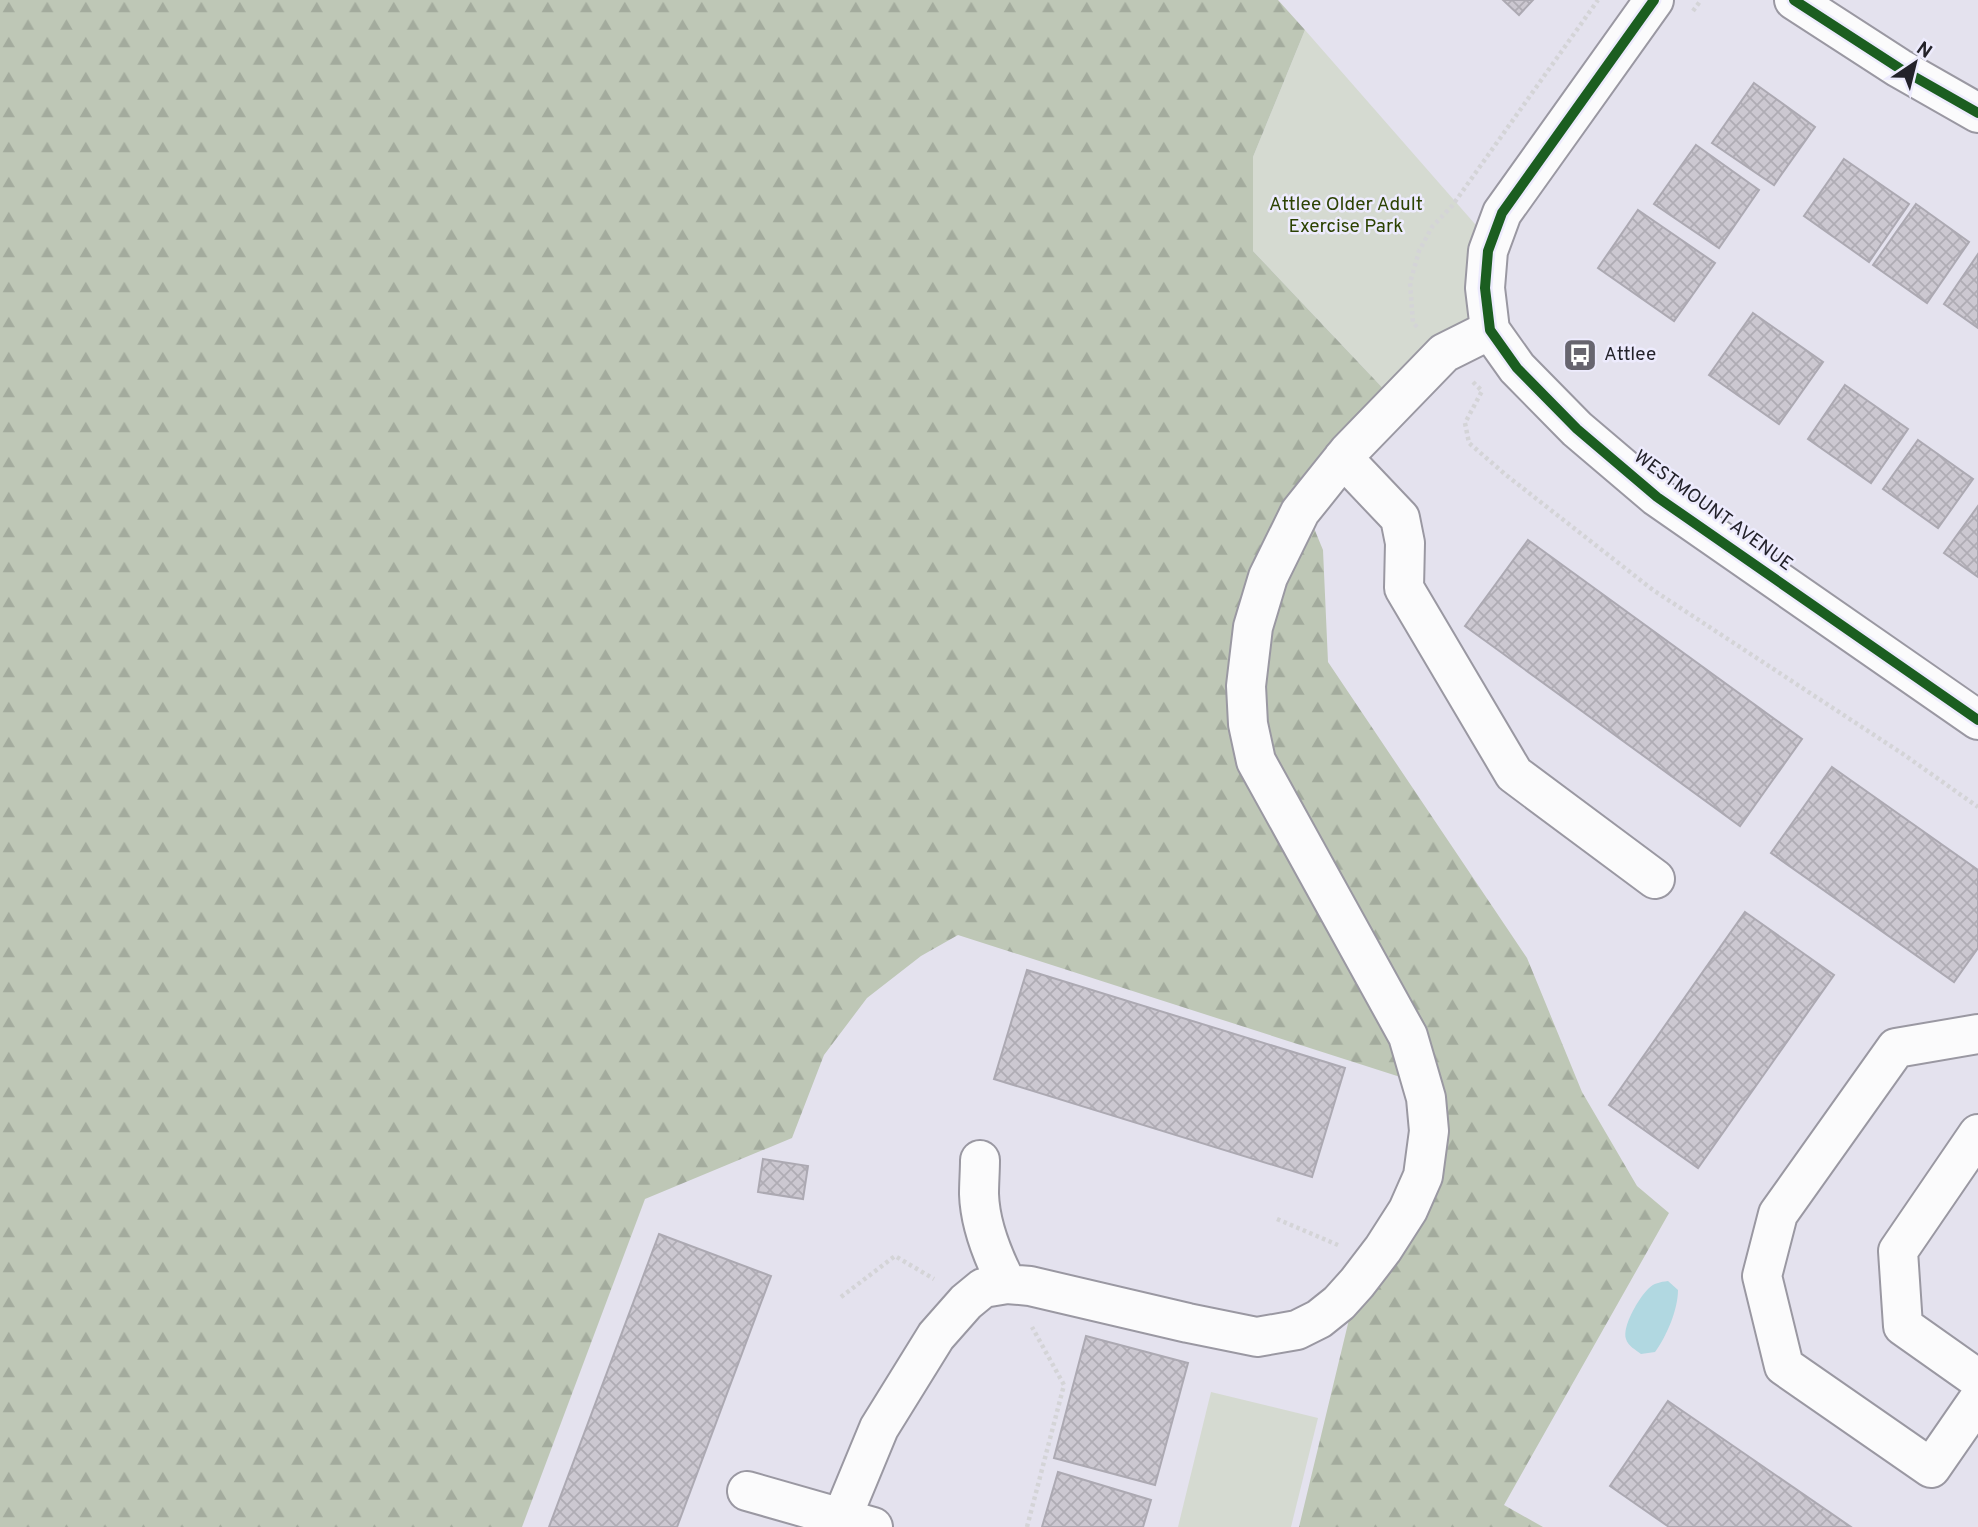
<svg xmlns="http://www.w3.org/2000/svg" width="1978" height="1527" viewBox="0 0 1978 1527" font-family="Overpass,sans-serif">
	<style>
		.green { fill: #d5dad1 }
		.forest { fill: url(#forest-firs) }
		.water { fill: #b1d8e1 }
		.building { fill: url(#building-cross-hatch); stroke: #aca9b2; stroke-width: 2 }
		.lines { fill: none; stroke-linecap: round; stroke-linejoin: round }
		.minor-casing { stroke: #9a98a2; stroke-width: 42 }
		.path { stroke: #d4d4d7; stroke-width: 4.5; stroke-dasharray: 3.5 3.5; stroke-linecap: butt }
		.minor { stroke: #fbfbfc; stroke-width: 38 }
		.cycleway-casing { stroke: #edebfd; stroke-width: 15 }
		.cycleway { stroke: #1b5e20; stroke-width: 10 }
		.labels { text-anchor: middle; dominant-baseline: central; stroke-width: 5; stroke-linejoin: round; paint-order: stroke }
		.park-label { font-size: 19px; fill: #2c4202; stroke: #edebfd }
		.poi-label { font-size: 19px; fill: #23222a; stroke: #edebfd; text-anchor: start }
		.street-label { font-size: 19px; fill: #23222a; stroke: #edebfd }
	</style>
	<defs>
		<pattern id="forest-firs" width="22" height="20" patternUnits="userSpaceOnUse" patternTransform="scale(1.75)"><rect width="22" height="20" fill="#bec7b6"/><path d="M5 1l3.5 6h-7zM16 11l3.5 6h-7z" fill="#a3ab9d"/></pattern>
		<pattern id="building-cross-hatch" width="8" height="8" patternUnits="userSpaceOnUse" patternTransform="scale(1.75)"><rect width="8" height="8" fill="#ccc8d1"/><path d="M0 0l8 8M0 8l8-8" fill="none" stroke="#afacb4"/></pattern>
	</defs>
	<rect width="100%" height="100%" fill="#e4e2ee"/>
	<path class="green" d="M1305,30L1489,240L1487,329L1394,400L1253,251V157Z
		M1211,1392L1318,1418L1291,1527H1178Z"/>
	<path class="forest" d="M0,0H1278L1305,30L1253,157V251L1394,400L1304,504L1323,550L1328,662L1527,958L1582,1092L1637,1186L1669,1213L1504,1505L1543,1527H1299L1359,1278L1406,1209L1419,1083L958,935L921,956L867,998L824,1055L792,1138L645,1199L522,1527H0Z"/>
	<path class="water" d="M1668,1281L1678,1290C1678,1309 1667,1336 1655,1352L1641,1354C1636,1350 1628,1346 1626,1339C1622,1326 1639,1298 1648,1289C1654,1283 1660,1282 1668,1281Z"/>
	<path class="building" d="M1503,0H1533L1519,15Z
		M1754,83L1815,127L1774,185L1712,143Z
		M1696,145L1759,190L1719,248L1654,204Z
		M1844,159L1909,204L1869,262L1804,216Z
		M1916,204L1969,242L1927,303L1873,265Z
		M1638,210L1715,263L1674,321L1598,268Z
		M1978,254V328L1944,304Z
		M1753,313L1823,362L1779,424L1709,375Z
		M1845,385L1908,429L1871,483L1808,439Z
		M1918,440L1973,479L1938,528L1883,489Z
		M1978,506V577L1944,553Z
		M1528,540L1802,739L1740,826L1465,626Z
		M1832,767L1978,870V948L1954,982L1771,853Z
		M1745,912L1834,975L1698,1168L1609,1105Z
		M1027,970L1345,1068L1312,1177L994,1079Z
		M763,1159L808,1166L803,1199L758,1192Z
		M659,1234L771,1276L677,1527H549Z
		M1086,1336L1188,1363L1155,1485L1054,1458Z
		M1668,1401L1851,1527H1669L1610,1486Z
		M1058,1472L1151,1500L1143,1527H1042Z"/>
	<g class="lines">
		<g class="minor-casing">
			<path id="minor" d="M1654,0L1502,213L1488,251L1485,288L1490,330L1517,368L1577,429L1657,497L1978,720
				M1794,0L1899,68L1978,113
				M1343,458L1400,518L1405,543L1404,588L1514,774L1655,879
				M1978,1034L1896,1048L1778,1214L1762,1276L1784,1366L1931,1468L1978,1400
				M1978,1134L1898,1251L1903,1326L1978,1379
				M980,1160C980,1171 979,1183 979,1194C980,1225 993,1257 1007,1284
				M747,1491L873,1527
				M838,1527L879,1428L936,1336L966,1302L983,1288L1007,1284L1030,1286L1188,1323L1257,1337L1297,1330L1319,1319L1339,1303L1357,1283L1383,1249L1408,1210L1423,1176L1429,1131L1426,1098L1408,1036L1256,761L1248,724L1246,686L1253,627L1268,577L1300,512L1348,452L1444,353L1490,330"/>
		</g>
		<path class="path" d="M1693,11L1701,0
			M1417,327L1413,323L1410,283L1419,251L1432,227L1452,206L1598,0
			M1473,382L1482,391L1465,423L1469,443L1506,475L1653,590L1903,754L1978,807
			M1277,1219L1338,1245
			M841,1297L895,1256L934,1279
			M1027,1527L1064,1385L1032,1327"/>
		<use href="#minor" class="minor"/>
		<g class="cycleway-casing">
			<path id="cycleway" d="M1654,0L1502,213L1488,251L1485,288L1490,330L1517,368L1577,429L1657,497L1978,720
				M1794,0L1899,68L1978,113"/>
		</g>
		<use href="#cycleway" class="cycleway"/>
	</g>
	<defs>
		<g id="bus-square" transform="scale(1.75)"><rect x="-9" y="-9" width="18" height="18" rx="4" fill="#67656f" stroke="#edebfd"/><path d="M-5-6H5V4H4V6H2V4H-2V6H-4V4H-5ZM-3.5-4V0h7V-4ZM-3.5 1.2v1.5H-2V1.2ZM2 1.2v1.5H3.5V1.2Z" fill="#fff"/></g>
	</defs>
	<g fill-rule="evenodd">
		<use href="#bus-square" x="1580" y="355"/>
	</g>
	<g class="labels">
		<g class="park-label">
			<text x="1346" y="205">Attlee Older Adult<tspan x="1346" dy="22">Exercise Park</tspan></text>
		</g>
		<g class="poi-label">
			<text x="1604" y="355">Attlee</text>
		</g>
		<g class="street-label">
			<text transform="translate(1713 511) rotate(36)">WESTMOUNT AVENUE</text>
		</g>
	</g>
	<g transform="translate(1915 63) rotate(35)" stroke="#edebfd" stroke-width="5" paint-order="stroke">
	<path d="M0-5L12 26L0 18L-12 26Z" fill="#23222a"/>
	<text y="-10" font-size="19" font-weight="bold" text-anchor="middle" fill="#23222a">N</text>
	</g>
</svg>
